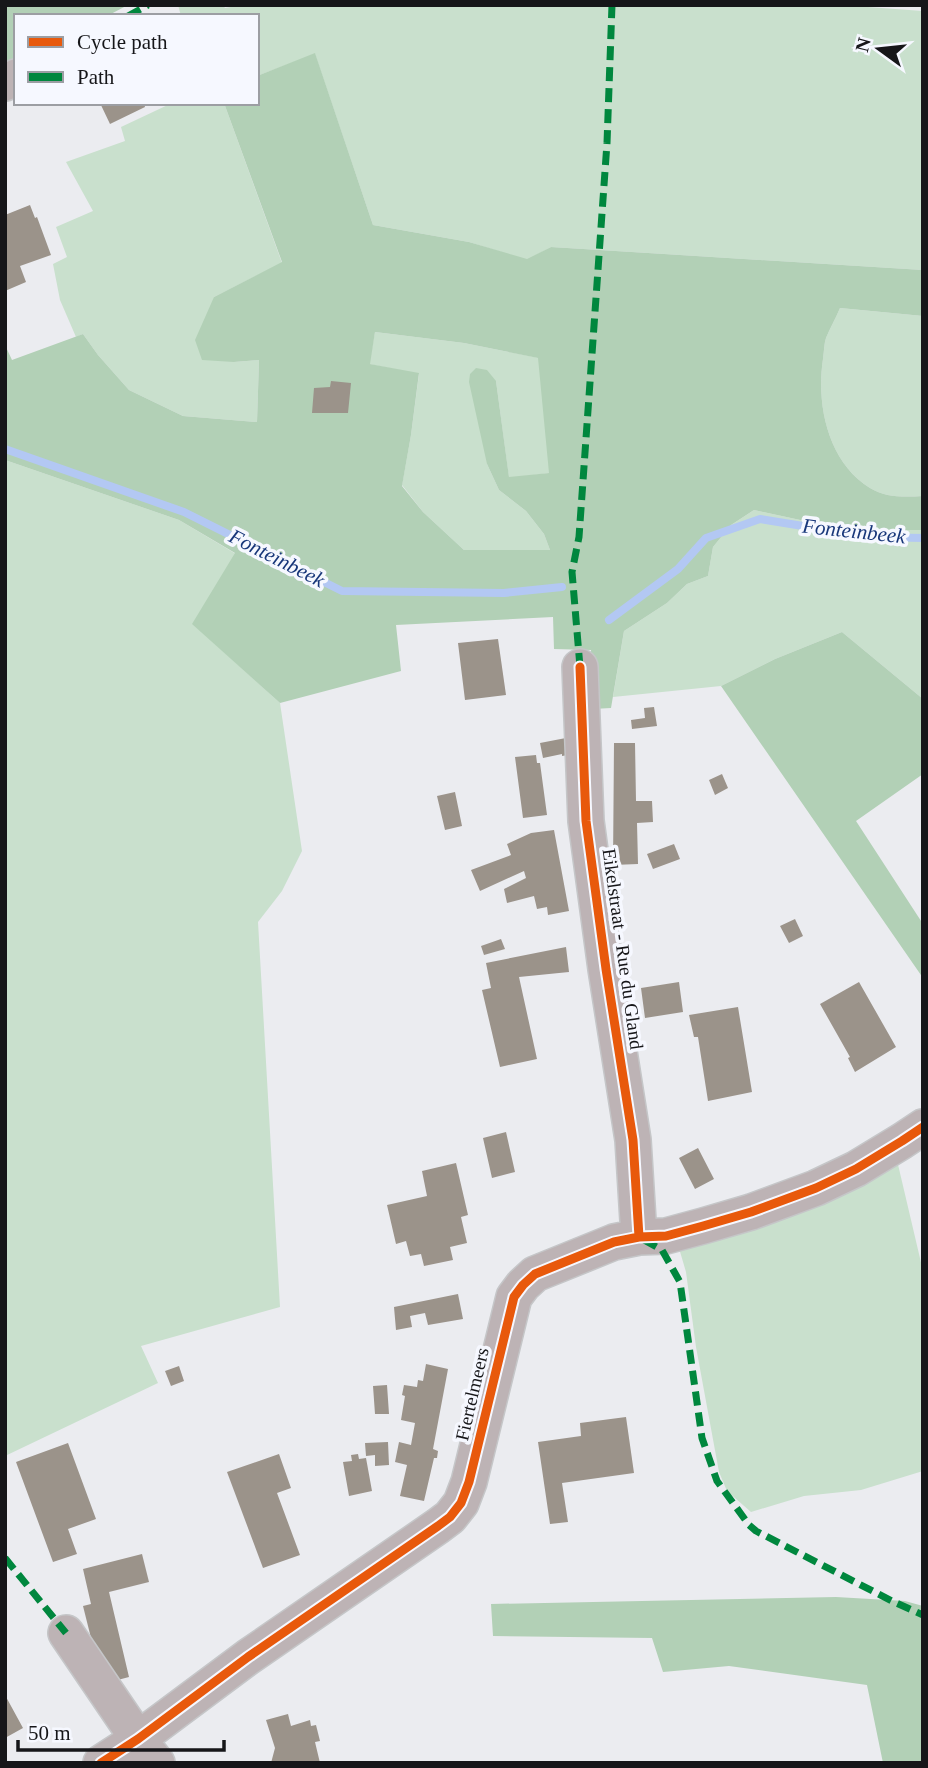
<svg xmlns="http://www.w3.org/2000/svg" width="928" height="1768" viewBox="0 0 928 1768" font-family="Georgia,serif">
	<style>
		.green { fill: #c9e0cd }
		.forest { fill: #b2d0b6; fill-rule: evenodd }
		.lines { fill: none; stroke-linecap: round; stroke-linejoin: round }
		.stream { stroke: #b3c8f3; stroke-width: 8 }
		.building { fill: #9b938a }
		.minor-casing { stroke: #c5c6c8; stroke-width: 38 }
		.minor { stroke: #bdb3b5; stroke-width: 35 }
		.quiet { stroke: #00873e; stroke-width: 7; stroke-dasharray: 14 7; stroke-linecap: butt }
		.cycleway-casing { stroke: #f6f8ff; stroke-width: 13 }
		.cycleway { stroke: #e8590c; stroke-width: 9 }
		.labels { text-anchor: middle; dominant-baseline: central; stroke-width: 7; stroke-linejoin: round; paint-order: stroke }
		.street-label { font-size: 19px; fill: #161619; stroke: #f6f8ff }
		.water-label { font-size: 21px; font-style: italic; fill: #18377a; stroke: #f6f8ff }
	</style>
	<rect width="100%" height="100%" fill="#ebecf0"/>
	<path class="green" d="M178,5H223L225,8L242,5H840L923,11V270L551,247L527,260L469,242L373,225L315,54L257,76V16H181Z
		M172,103H224L282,263L214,297L234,362L259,360L257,422L183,416L129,390L98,355L83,334L76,337L60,300L53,264L67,257L56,227L93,211L66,162L125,141L121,127Z
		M840,308L923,316V496C905,497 886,498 870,488C828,462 816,405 823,359C824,352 824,344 826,338C830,328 836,318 840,308Z
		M375,332L464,343L539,358L550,473L509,478L496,381L487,464L499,490L526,511L544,534L550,550H464L423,512L402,485L411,435L419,374L369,364Z
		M5,460L179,520L236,554L193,624L280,703L302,851L282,891L258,922L280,1307L141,1346L158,1383L5,1456Z
		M754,510L828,526L874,530H923V699L842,632L775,659L721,686L613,697L624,631L667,603L687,584L708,576L713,547L731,525Z
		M896,1156L923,1271V1471L861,1490L804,1496L751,1512L727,1491L719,1472L696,1347L686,1272L676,1238Z"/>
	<path class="forest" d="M5,5H128L107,16H16V66L5,73Z
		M315,53L373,225L469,242L527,259L551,247L923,270V316L840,308C836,318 830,328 826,338C824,344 824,352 823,359C816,405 828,462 870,488C886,498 905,497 923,496V530H874L828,526L754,510L731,525L713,547L708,576L687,584L667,603L624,631L611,708L593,709L591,650L554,649L553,617L396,625L401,671L280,703L192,624L235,553L179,520L5,460V345L12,360L83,334L98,355L129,390L183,416L257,422L259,360L234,362L202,360L195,340L214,297L282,262L224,103H257V76ZM375,332L464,343L538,358L549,473L509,477L496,381L487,370L476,368L470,374L469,382L487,464L499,490L526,511L544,534L550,550H464L423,512L402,486L411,435L419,373L370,364Z
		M842,632L923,699V774L856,821L923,924V978L721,686L775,659Z
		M836,1597L905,1601L923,1606V1763H883L867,1685L729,1666L663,1672L652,1638L493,1636L491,1604Z"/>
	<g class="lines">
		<path class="stream" d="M5,449L184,512L342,591L504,593L562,587
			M609,620L678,569L706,538L760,519L871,537L923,538"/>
	</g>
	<path class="building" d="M100,103H144L145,107L110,124Z
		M30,205L35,218L37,217L51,255L20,266L26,282L5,291V215Z
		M331,381L351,383L348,413H312L314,388L330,387Z
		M498,639L506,695L465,700L458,643Z
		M654,707L657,726L632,729L631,720L645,718L644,708Z
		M571,737L574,754L562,756V754L543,758L540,743Z
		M614,743H635L636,801H652L653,822L637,823L638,864L613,865Z
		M536,755L537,763H540L547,815L523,818L515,757Z
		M722,774L728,788L715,795L709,780Z
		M455,792L462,826L445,830L437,796Z
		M554,830L569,911L548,915L547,907L537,909L534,896L507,903L504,889L526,878L524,871L480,891L471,870L511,855L507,844L531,833Z
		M674,844L680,859L653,869L647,854Z
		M795,919L803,936L789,943L780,926Z
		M501,939L505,949L484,955L481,946Z
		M566,947L569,972L519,977L537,1059L500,1067L482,990L491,988L486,963Z
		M679,982L683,1012L645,1018L641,988Z
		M859,982L896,1047L855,1072L848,1058L850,1057L820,1004Z
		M738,1007L752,1092L708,1101L698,1037H694L689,1015Z
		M506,1132L515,1172L492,1178L483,1138Z
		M698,1148L714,1179L695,1189L679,1158Z
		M456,1163L468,1215L461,1217L467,1243L450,1247L453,1260L424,1266L421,1254L410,1256L406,1241L396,1244L387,1205L427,1196L422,1171Z
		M458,1294L463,1319L428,1325L425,1313L410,1316L412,1327L396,1330L394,1307Z
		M426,1364L448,1369L433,1449L438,1451L437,1458H434L424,1501L400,1496L407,1465L395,1462L399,1442L411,1445L415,1423L401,1420L405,1396L402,1395L404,1385L417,1387L418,1380L423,1381Z
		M179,1366L184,1381L171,1386L165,1371Z
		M387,1385L389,1414H375L373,1386Z
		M626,1417L634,1473L562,1483L568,1522L550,1524L538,1442L581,1436L580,1423Z
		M388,1442L389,1465L375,1466V1455L366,1456L365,1443Z
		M68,1443L96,1519L68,1529L77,1554L53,1562L16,1462Z
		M279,1454L291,1488L277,1493L300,1555L263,1568L227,1472Z
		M358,1454L359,1459L366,1458L372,1491L349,1496L343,1462L352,1461L351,1455Z
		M142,1554L149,1582L109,1592L129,1677L110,1682L98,1666L83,1606L91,1604L83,1569Z
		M5,1695L23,1728L5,1738Z
		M288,1714L291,1726L310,1720L311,1726L316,1725L320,1741L315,1742L320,1763H271L275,1748L266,1720Z"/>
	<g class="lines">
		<g class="minor-casing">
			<path id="minor" d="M5,83L16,77
				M580,667L586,821L606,969L633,1140L639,1237
				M66,1633L138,1739L157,1763
				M101,1763L138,1739L248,1657L438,1526L450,1517L461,1503L469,1482L514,1297L523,1285L535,1274L614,1242L639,1237L666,1236L703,1226L751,1212L816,1188L856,1169L902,1141L923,1127"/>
		</g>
		<use href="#minor" class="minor"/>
		<path class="quiet" d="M128,16L148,5
			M580,667L572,572L579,537L607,143L612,5
			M644,1240L662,1250L680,1282L702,1438L717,1481L749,1525L756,1531L894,1602L923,1615
			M5,1558L66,1633"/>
		<g class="cycleway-casing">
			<path id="cycleway" d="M580,667L586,821L606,969L633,1140L639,1237
				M101,1763L138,1739L248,1657L438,1526L450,1517L461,1503L469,1482L514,1297L523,1285L535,1274L614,1242L639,1237L666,1236L703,1226L751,1212L816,1188L856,1169L902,1141L923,1127"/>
		</g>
		<use href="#cycleway" class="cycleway"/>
	</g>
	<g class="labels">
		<g class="street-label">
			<text transform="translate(623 949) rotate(82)">Eikelstraat - Rue du Gland</text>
			<text transform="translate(472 1394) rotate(-77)">Fiertelmeers</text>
		</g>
		<g class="water-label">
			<text transform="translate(854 531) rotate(6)">Fonteinbeek</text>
			<text transform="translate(277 558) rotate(27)">Fonteinbeek</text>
		</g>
	</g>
	<rect width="928" height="1768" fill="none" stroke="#161619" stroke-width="14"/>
	<rect x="14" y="14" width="245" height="91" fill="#f6f8ff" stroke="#9c9ea3" stroke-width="2"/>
	<rect x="28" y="37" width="35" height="10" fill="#e8590c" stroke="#9c9ea3" stroke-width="2"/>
	<text x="77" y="49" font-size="21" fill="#161619">Cycle path</text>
	<rect x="28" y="72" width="35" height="10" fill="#00873e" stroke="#9c9ea3" stroke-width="2"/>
	<text x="77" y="84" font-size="21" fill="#161619">Path</text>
	<g transform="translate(879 49) rotate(285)" stroke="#f6f8ff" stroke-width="5" paint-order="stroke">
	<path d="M0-5L12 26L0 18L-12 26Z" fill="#161619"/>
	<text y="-10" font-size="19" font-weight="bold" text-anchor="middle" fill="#161619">N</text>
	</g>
	<path d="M18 1740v10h206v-10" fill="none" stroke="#161619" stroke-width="3.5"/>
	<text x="28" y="1740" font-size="21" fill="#161619" stroke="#f6f8ff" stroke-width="5" paint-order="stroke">50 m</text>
</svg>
